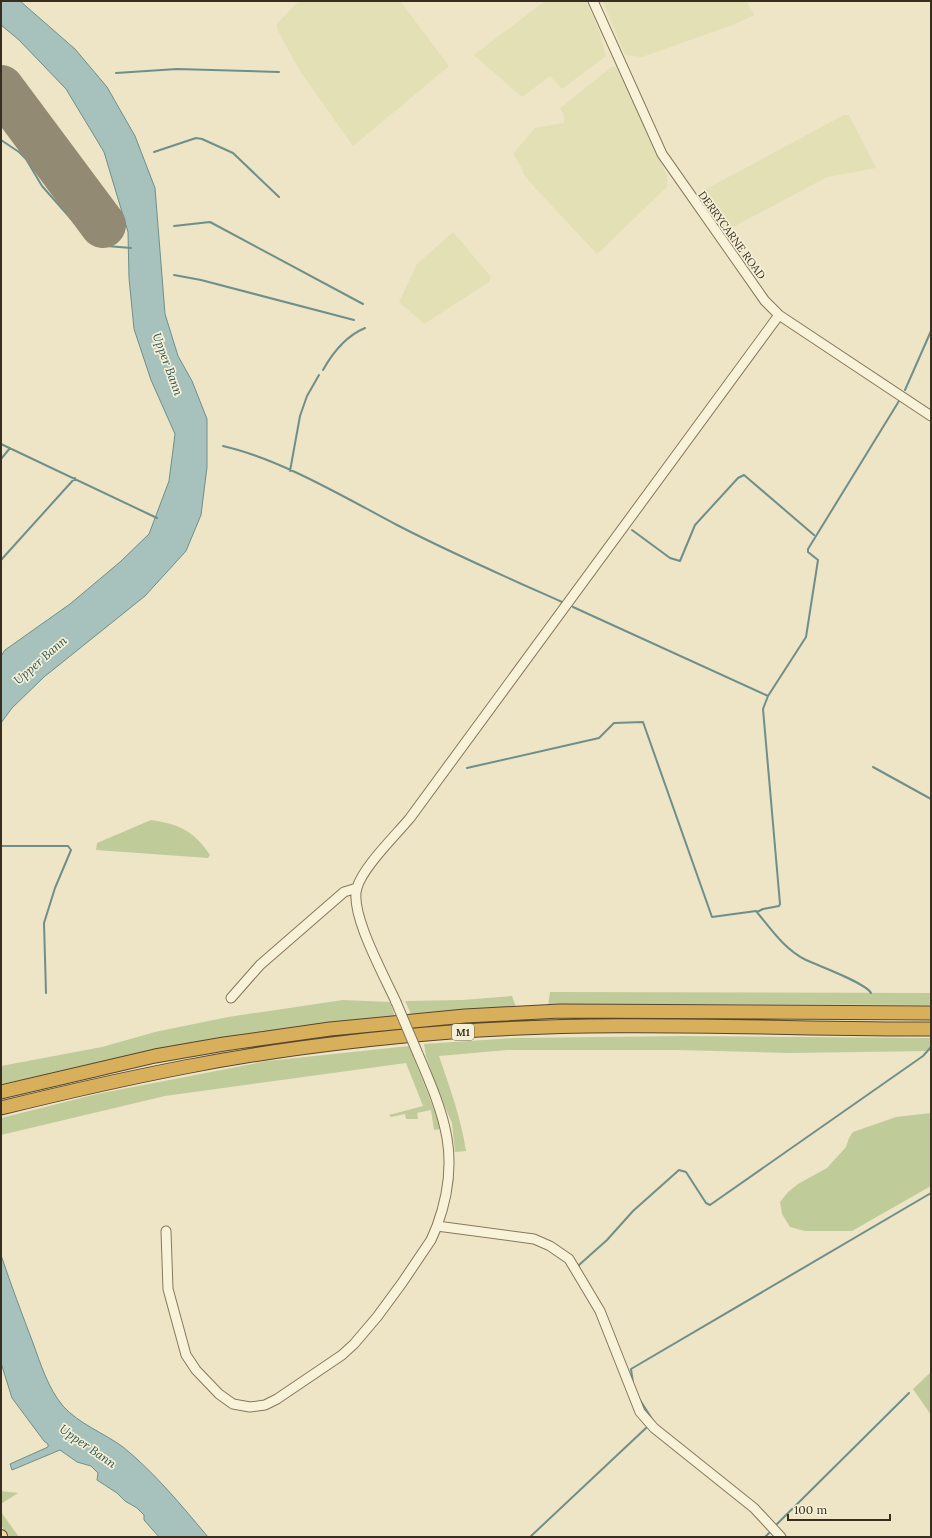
<svg xmlns="http://www.w3.org/2000/svg" width="932" height="1538" viewBox="0 0 932 1538" font-family="Lora,serif">
	<style>
		.farmland { fill: #e2e0b4 }
		.green { fill: #c0cb9a }
		.water { fill: #a7c1bc; stroke: #6e8f8a }
		.lines { fill: none; stroke-linecap: round; stroke-linejoin: round }
		.stream { stroke: #6e8f8a; stroke-width: 2 }
		.runway { stroke: #928a73; stroke-width: 46 }
		.minor-casing { stroke: #87785c; stroke-width: 11 }
		.major-casing { stroke: #564630; stroke-width: 14 }
		.highway-casing { stroke: #564630; stroke-width: 15 }
		.minor { stroke: #f8f2d9; stroke-width: 9 }
		.major { stroke: #eedea0; stroke-width: 12 }
		.highway { stroke: #d8af5b; stroke-width: 13 }
		.minor-bridge-casing { stroke: #87785c; stroke-width: 11; stroke-linecap: butt }
		.minor-bridge { stroke: #f8f2d9; stroke-width: 9 }
		.labels { text-anchor: middle; dominant-baseline: central; stroke-width: 3.5; stroke-linejoin: round; paint-order: stroke }
		.shield { fill: #f4efd5; stroke: #706856; stroke-width: 1 }
		.shield-label { font-size: 10px; font-weight: bold; fill: #382e20 }
		.street-label { font-size: 11px; fill: #382e20; stroke: #f4efd5 }
		.water-label { font-size: 12px; font-style: italic; fill: #2f5657; stroke: #f4efd5 }
	</style>
	<rect width="100%" height="100%" fill="#ede5c6"/>
	<path class="farmland" d="M299,1H400L449,66L353,146L300,71L277,29V24Z
		M545,1H586L599,31L606,56L562,89L550,76L522,97L474,55Z
		M603,1H747L754,15L735,24L642,57L625,55Z
		M613,66L617,68L667,176V187L597,254L536,189L523,173V170L513,154L535,128L564,123V115L560,108Z
		M844,115H849L876,168L827,177L722,233L697,194Z
		M453,232L491,277L489,282L424,324L399,302L417,264Z"/>
	<path class="green" d="M151,820C179,824 194,831 210,855L208,858L96,850L97,843Z
		M550,992L931,993V1005L733,1004L548,1006Z
		M512,996L516,1007L411,1014L405,1001L462,1000Z
		M343,1000L390,1002L395,1017L290,1028L191,1045L1,1084V1066L102,1047L155,1032L228,1017Z
		M684,1036L931,1038V1051L789,1053L677,1050H507L439,1056C450,1088 461,1118 466,1151L455,1152L452,1123L438,1091L426,1056L424,1044L514,1038Z
		M409,1046L442,1129L434,1130L431,1110L417,1113L418,1119H406L405,1114L391,1117L389,1115L423,1106L406,1063L165,1096L1,1135V1118L97,1094L267,1061Z
		M931,1113V1186L852,1231H805L790,1227L782,1214L780,1202L788,1192L798,1184L827,1168L846,1147L849,1138L853,1132L896,1117Z
		M931,1372V1415L913,1389Z
		M1,1491L18,1493L1,1504Z
		M1,1512L19,1537H8L1,1525Z"/>
	<path class="water" d="M1,1H20L75,49L107,87L135,136L155,188L165,314L178,356L192,381L207,419V467L201,515L186,551L145,596L44,677L12,708L1,723V656L5,650L70,604L120,562L149,534L169,481L175,434L151,380L134,329L129,278L128,232L104,152L66,89L19,40L1,25Z
		M1,1255C11,1285 22,1314 33,1343C41,1365 48,1388 63,1406C79,1424 104,1433 123,1447C155,1473 182,1506 208,1537H159L144,1520V1515L137,1508L125,1501L117,1493L97,1480L98,1473L91,1466L77,1462L60,1450L12,1470L10,1464L48,1447V1444L44,1441L12,1398L1,1363Z"/>
	<g class="lines">
		<path class="stream" d="M116,73L177,69L279,72
			M1,140L19,152L26,159L42,186L88,238L107,246L131,248
			M154,152L196,138L202,139L233,153L279,197
			M174,226L210,222L363,304
			M174,275L201,280L354,320
			M323,370C333,352 346,336 365,328
			M905,390L931,331
			M1,444L157,518
			M223,446C280,459 344,497 397,525C451,553 506,577 562,602
			M1,459L10,448
			M290,471L300,416L307,396L319,375
			M632,530L670,558L680,561L695,525L738,478L744,475L814,535
			M1,560L75,478
			M573,607L768,696
			M873,767L931,799
			M467,768L599,738L614,723L643,722L712,917L756,911C771,929 784,949 806,960C819,966 866,983 871,993
			M1,846H68L71,850L55,888L44,923L46,993
			M757,912L763,909L779,906L780,904L763,709L768,696L806,637L818,560L808,552V549L899,401
			M931,1040V1041
			M579,1268V1265L607,1240L633,1211L679,1170L686,1172L706,1203L710,1205L923,1056L931,1047
			M633,1383L631,1369L931,1193
			M640,1400L654,1422
			M776,1525L909,1393
			M530,1537L646,1428
			M765,1537L769,1533"/>
		<path class="runway" d="M1,88L103,225"/>
		<g class="minor-casing">
			<path id="minor" d="M593,1L662,154L765,301L779,315L931,416
				M231,998L260,965L344,892L357,888
				M396,1002C385,977 349,913 357,888C362,868 396,835 410,818L779,315
				M418,1054C445,1117 462,1158 437,1226L534,1239L550,1246L569,1259L600,1311L640,1412L654,1428L754,1508L781,1537
				M166,1231L168,1289L186,1355L196,1370L219,1394L233,1404L250,1407L265,1405L277,1399L342,1355L354,1344L377,1317L402,1283L431,1240L437,1226"/>
		</g>
		<g class="major-casing">
			<path id="major" d="M1,1536V1537"/>
		</g>
		<g class="highway-casing">
			<path id="highway" d="M1,1092L155,1056L224,1044L330,1029L465,1016L560,1011L931,1013
				M1,1108C62,1093 123,1079 185,1067C272,1050 362,1039 451,1032C610,1020 771,1029 931,1029"/>
		</g>
		<use href="#minor" class="minor"/>
		<use href="#major" class="major"/>
		<use href="#highway" class="highway"/>
		<g class="minor-bridge-casing">
			<path id="minor-bridge" d="M396,1002L418,1054"/>
		</g>
		<use href="#minor-bridge" class="minor-bridge"/>
	</g>
	<g class="labels">
		<rect class="shield" x="452" y="1024" width="22" height="16" rx="3"/>
		<g class="shield-label">
			<text x="463" y="1032">M1</text>
		</g>
		<g class="street-label">
			<text transform="translate(732 235) rotate(54)">DERRYCARNE ROAD</text>
		</g>
		<g class="water-label">
			<text transform="translate(168 364) rotate(70)">Upper Bann</text>
			<text transform="translate(40 660) rotate(-41)">Upper Bann</text>
			<text transform="translate(88 1446) rotate(35)">Upper Bann</text>
		</g>
	</g>
	<rect width="932" height="1538" fill="none" stroke="#382e20" stroke-width="4"/>
	<path d="M788 1514v6h102v-6" fill="none" stroke="#382e20" stroke-width="2"/>
	<text x="794" y="1514" font-size="12" fill="#382e20" stroke="#f4efd5" stroke-width="3" paint-order="stroke">100 m</text>
</svg>
